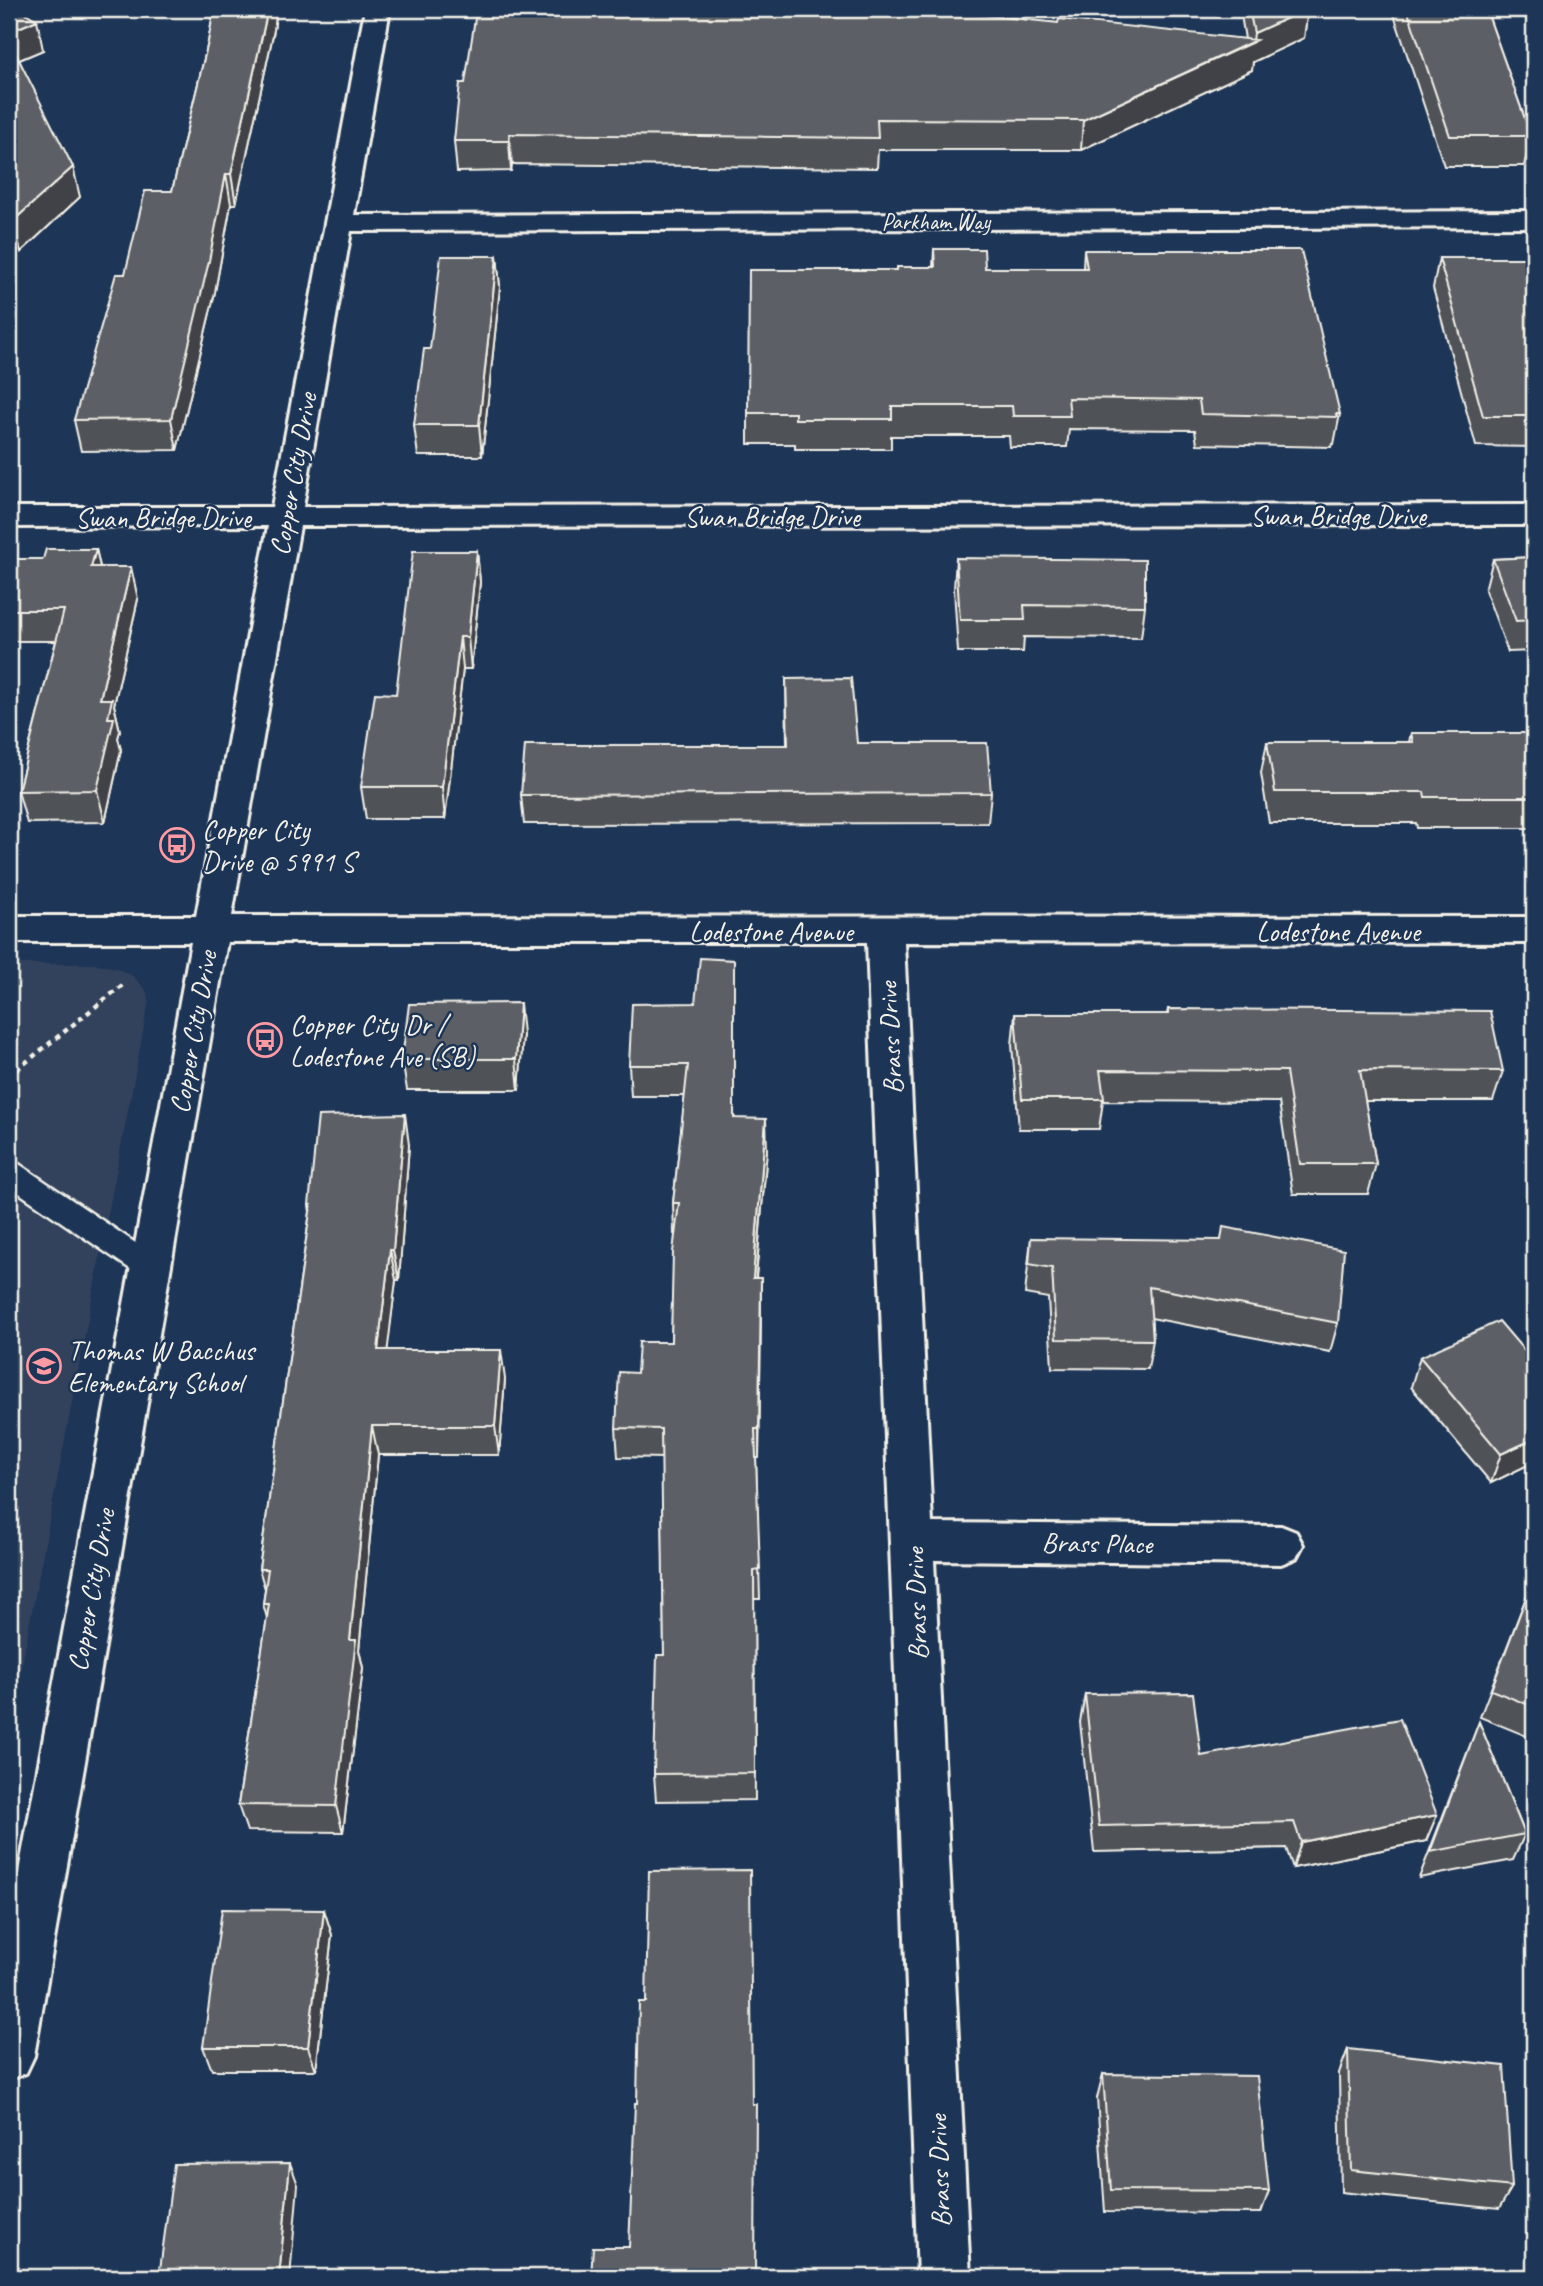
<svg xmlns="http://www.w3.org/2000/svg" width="1543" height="2286" viewBox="0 0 1543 2286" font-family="Caveat,sans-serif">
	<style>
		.built { fill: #30425c }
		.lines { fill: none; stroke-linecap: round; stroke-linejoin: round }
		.lane-casing { stroke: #f4f1e8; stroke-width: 5 }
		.street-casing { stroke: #f4f1e8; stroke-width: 6 }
		.path { stroke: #f4f1e8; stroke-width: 4.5; stroke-dasharray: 5 5; stroke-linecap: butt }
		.lane { fill: #1d3557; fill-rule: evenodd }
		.street { fill: #1d3557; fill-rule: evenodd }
		.wall { fill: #4f5358; stroke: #f4f1e8; stroke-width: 2 }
		.shaded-wall { fill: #404347; stroke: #f4f1e8; stroke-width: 2 }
		.building { fill: #5c6066; stroke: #f4f1e8; stroke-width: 2 }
		.labels { text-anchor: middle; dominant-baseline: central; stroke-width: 5; stroke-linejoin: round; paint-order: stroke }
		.far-street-label { font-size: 23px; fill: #f4f1e8; stroke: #1d3557 }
		.street-label { font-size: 28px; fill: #f4f1e8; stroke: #1d3557 }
		.poi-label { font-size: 28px; fill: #f4f1e8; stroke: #1d3557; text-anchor: start }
	</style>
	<rect width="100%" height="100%" fill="#1d3557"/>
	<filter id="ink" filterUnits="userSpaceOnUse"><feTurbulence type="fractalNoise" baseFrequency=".0143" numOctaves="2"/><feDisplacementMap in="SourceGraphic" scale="14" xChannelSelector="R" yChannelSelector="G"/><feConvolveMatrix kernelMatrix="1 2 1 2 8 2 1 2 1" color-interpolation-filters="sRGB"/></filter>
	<g filter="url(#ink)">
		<path class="built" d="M9,964H95L116,968L133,976L146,990L149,1001L9,1731Z"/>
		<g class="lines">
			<g class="lane-casing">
				<path id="lane" d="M9,1161L19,1164L159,1259L164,1267L159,1275L149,1279L139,1275L9,1186Z"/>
			</g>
			<g class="street-casing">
				<path id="street" d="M365,9H390L354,215L1534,211V227L351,231L303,507L1534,505V525L300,526L232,916L1534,917V943L904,942L932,1523L1281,1526L1296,1532L1303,1545L1296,1558L1281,1564L934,1560L970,2277H918L867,942H227L34,2056L26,2073L9,2080V1925L191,942H9V916H196L268,526L9,527V507H272Z"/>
			</g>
			<path class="path" d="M9,1076L125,983"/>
			<use href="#lane" class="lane"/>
			<use href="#street" class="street"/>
		</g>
		<path class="wall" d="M9,9L43,50L19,60L80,197L21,252L9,226Z
			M214,9H277L274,30L236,204H231L215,292L177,450L81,451L74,420L125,274L172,191L208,42Z
			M1240,9H1308L1304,38L1253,62L1252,70L1081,150H878L877,168L512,164L511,171L457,172L454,141L465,83L974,14L1058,23L1245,39Z
			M1392,9H1486L1531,136L1524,166H1444Z
			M934,249L985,268H1083L1084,250L1340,414L1334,444H1332L1331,447L1197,444L1195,430L1069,429L1067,447H1010L1009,436H891V449H795V444H748V413L897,270L933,267Z
			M497,256L500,287L482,456H418L414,425L430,349Z
			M1439,258H1534V447L1476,446L1433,288Z
			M96,549L100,567L138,599L114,705L120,731L118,738L121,750L105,822L27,823L18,791L56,641H9V559H43Z
			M477,551L480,582L471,669H463L445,819H366L361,787L396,694Z
			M1534,557V651L1508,652L1485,590L1493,559Z
			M956,558L1145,606L1141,638L1024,637L1023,652H958L954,589Z
			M786,679L857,743L991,793L988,823L524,824L521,795L787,745Z
			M1411,733H1534V828H1417L1416,823H1269L1261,773L1267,742H1409Z
			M695,1003L735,1118L767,1150L756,1278H761V1308L759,1458H756L760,1599H754L755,1800L656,1801L654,1774L664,1655L662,1458L618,1457L616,1428L637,1373L671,1342L675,1234H674L673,1203L685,1096H631L629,1065Z
			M1168,1009L1503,1071L1493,1101H1365L1376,1164L1368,1194H1293L1279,1102L1103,1101L1099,1129H1019L1012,1045L1015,1014H1167Z
			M523,1034L519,1090H407L402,1059Z
			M409,1145L399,1280H396L387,1350L505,1379L499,1455H378L359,1650L363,1668L343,1832L247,1831L238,1805L267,1618L263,1604L265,1589L259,1569L310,1212L309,1205Z
			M1031,1238L1338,1323L1330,1352L1151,1318L1153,1340L1148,1369L1052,1368L1048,1298L1025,1294Z
			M1420,1357L1534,1462L1491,1483L1411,1387Z
			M1532,1582L1534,1583V1739L1480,1717Z
			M1085,1694L1201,1756L1426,1841L1293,1868L1286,1848L1094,1852L1080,1722Z
			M1479,1722L1525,1834L1513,1860L1419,1878Z
			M324,1910L332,1935L316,2070H212L203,2047Z
			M1348,2049L1512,2187L1499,2209L1341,2192L1339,2073Z
			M1103,2074L1269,2191L1261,2213L1105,2212L1097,2098Z"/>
		<path class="shaded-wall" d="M268,9H277L274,30L236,204L231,174Z
			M1308,9L1304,38L1253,62L1252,70L1081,150L1083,120L1253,42L1254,33Z
			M37,20L43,50L12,63L9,49V32Z
			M509,134L512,164L511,171L509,141Z
			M73,167L80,197L21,252L13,221Z
			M226,174L231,204L215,292L177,450L171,419Z
			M497,256L500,287L482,456L479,425Z
			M96,549L103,581L91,567Z
			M477,551L480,582L471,669L468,637Z
			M131,567L138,599L114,705L120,731L118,738L121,750L105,822L97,790L100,699Z
			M460,637L463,669L445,819L442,787Z
			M520,1003L523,1034L519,1090L516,1059Z
			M405,1114L409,1145L399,1280L393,1250Z
			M766,1119L767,1150L753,1308V1278Z
			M390,1250L396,1280L384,1379L378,1350Z
			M761,1278V1308L759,1458V1429Z
			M501,1350L505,1379L499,1455L495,1426Z
			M372,1426L378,1455L359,1650L363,1668L343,1832L336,1806L350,1640Z
			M1534,1439V1462L1491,1483L1501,1454Z
			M1437,1815L1426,1841L1293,1868L1301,1842Z
			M324,1910L332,1935L316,2070L308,2047Z
			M290,2163L298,2185L290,2277H279Z"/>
		<path class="building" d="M9,9H19L37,20L9,32Z
			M214,9H268L231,174H226L209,261L171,419L74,420L116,274H125L145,191H172L208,42Z
			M767,9H974V14L1058,23L1059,19L1256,40L1083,120L877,119L878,138L509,134V141H454L460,83H465L476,12L767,11Z
			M1249,9H1307L1254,33Z
			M1407,9H1486L1531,136H1450Z
			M9,40L73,167L13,221L9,211Z
			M934,249H984L985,268H1087L1084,250H1301L1340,414H1336L1337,417L1201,414L1199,400L1068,398L1070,416H1013L1012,406H892V419H795V413H748L749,270H897V267H935Z
			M441,256H497L479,425H414L424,349H430Z
			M1439,258H1534V416H1483Z
			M46,549H96L91,567H131L100,699H112L108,718H114L97,790L18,791L64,610H9V559H43Z
			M413,551H477L468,637H460L442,787H361L375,693L396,694Z
			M1534,557V620L1516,621L1493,559Z
			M956,558L1145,560V606L1024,605L1025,620H960Z
			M851,678L857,743H987L991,793L521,795L525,745H788L786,679Z
			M1411,733H1534V797H1425L1424,792H1275L1267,742H1413Z
			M700,958L734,960V1118L766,1119L753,1278H761L759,1429H755L760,1570L754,1571L755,1773L654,1774L657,1655H664L661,1429L616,1428L619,1372L637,1373L639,1342H671L673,1252L679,1203H673L688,1065H629L632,1004L695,1003Z
			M520,1003L516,1059H402L409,1004Z
			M1168,1009L1490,1011L1503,1071L1360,1070L1376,1164H1300L1286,1071L1100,1070L1104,1099H1022L1015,1014H1168Z
			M405,1114L393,1250H390L378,1350H501L495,1426H372L350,1640H356L336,1806L238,1805L269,1604H263L268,1569H259L311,1205H309L318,1116Z
			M1223,1227L1344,1250L1338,1323L1149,1287L1153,1340L1056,1339L1052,1268L1029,1264L1031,1238L1221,1240Z
			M1499,1321L1534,1362V1439L1501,1454L1420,1357Z
			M1532,1582L1534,1583V1707L1491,1690Z
			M1193,1693L1201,1756L1400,1719L1437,1815L1301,1842L1294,1822L1099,1826L1085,1694Z
			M1479,1722L1525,1834L1430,1852Z
			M750,1870L752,2104H756L755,2277H591L593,2247H629L635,2103H637L639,2002H646L649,1871Z
			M222,1909L324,1910L308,2047H203Z
			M1348,2049L1504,2066L1512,2187L1351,2170Z
			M1103,2074L1257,2076L1269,2191L1111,2190Z
			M290,2163L279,2277H159L174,2164Z"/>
	</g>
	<defs>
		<g id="bus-ring" transform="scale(1.75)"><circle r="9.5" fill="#1d3557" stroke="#ff9aa2" stroke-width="1.5"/><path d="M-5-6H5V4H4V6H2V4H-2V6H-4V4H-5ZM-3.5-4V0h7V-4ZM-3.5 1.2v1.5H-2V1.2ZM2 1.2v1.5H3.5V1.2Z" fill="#ff9aa2"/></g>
		<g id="school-ring" transform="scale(1.75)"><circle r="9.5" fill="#1d3557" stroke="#ff9aa2" stroke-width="1.5"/><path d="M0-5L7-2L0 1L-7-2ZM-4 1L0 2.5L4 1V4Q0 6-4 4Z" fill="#ff9aa2"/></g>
	</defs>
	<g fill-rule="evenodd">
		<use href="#bus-ring" x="177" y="845"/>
		<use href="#bus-ring" x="265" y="1040"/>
		<use href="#school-ring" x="44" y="1366"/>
	</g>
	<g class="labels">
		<g class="far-street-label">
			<text x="936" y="221">Parkham Way</text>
		</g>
		<g class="street-label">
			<text transform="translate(293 474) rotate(-80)">Copper City Drive</text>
			<text x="1338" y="515">Swan Bridge Drive</text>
			<text x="772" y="516">Swan Bridge Drive</text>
			<text x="163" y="517">Swan Bridge Drive</text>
			<text x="771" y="931">Lodestone Avenue</text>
			<text x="1338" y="931">Lodestone Avenue</text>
			<text transform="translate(193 1032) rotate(-80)">Copper City Drive</text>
			<text transform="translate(890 1038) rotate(-93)">Brass Drive</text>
			<text transform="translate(1097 1543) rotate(1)">Brass Place</text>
			<text transform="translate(91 1590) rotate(-80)">Copper City Drive</text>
			<text transform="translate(916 1604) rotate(-92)">Brass Drive</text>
			<text transform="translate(939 2171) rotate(-92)">Brass Drive</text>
		</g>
		<g class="poi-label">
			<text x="202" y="829">Copper City<tspan x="202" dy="32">Drive @ 5991 S</tspan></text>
			<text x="290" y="1024">Copper City Dr /<tspan x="290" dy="32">Lodestone Ave (SB)</tspan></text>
			<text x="68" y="1350">Thomas W Bacchus<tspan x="68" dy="32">Elementary School</tspan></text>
		</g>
	</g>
	<rect width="1543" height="2286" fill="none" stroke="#1d3557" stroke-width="35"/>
	<rect x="18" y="18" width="1508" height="2251" fill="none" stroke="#f4f1e8" stroke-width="2.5" filter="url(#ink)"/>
</svg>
